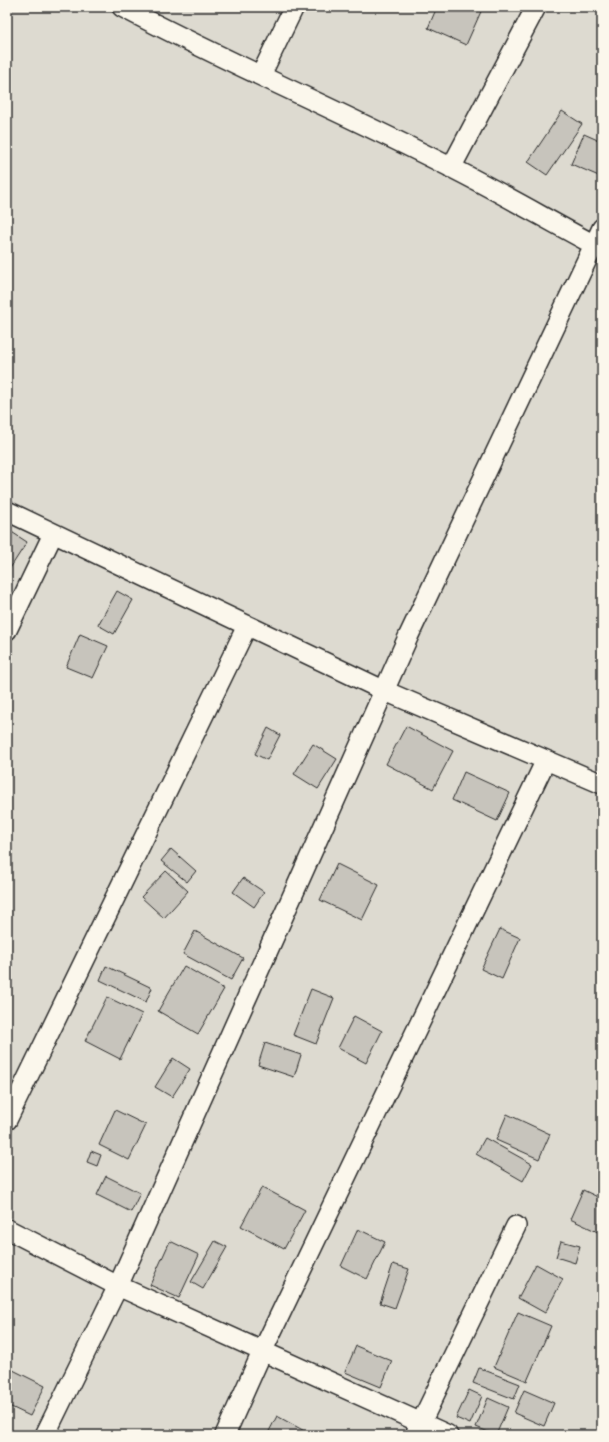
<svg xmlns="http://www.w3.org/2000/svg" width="609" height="1442" viewBox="0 0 609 1442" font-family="'Gochi Hand',sans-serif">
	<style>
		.green { fill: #dddad0; stroke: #84827e }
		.building { fill: #c7c4bc; stroke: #2b2b2b }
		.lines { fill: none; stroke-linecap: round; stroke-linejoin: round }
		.street-casing { stroke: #2b2b2b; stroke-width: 22 }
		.street { stroke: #fbf7ec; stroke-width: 19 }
	</style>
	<rect width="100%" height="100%" fill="#fbf7ec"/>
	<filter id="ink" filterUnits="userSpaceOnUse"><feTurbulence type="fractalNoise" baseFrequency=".025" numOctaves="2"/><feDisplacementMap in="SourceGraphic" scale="8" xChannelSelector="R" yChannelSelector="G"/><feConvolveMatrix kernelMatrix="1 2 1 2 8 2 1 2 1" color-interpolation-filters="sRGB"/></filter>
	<g filter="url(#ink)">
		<path class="green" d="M7,7H602V1435H7Z"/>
		<path class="building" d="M437,7H483L466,45L428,28Z
			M562,111L582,124L547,175L528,162Z
			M584,134L602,142L601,177L571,164Z
			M7,529L27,542L7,573Z
			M117,591L133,600L114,634L98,625Z
			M80,634L108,646L93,678L66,667Z
			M406,726L453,751L433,789L386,764Z
			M268,728L280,735L267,760L255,754Z
			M313,744L337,759L318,789L294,774Z
			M464,772L510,793L497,821L452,800Z
			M171,849L196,871L187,882L161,861Z
			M337,864L379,885L362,920L320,900Z
			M166,871L188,891L164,918L141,897Z
			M243,878L264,892L254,907L233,892Z
			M500,929L520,938L502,979L481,969Z
			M195,931L243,958L231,980L183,954Z
			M106,966L152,988L146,1002L100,980Z
			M184,966L224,989L198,1034L158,1011Z
			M311,989L334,998L316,1044L293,1035Z
			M107,997L142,1014L120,1059L85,1041Z
			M354,1016L382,1031L366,1063L338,1048Z
			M265,1043L301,1055L294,1077L258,1065Z
			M173,1058L190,1069L172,1097L155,1087Z
			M115,1110L146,1125L129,1160L99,1145Z
			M507,1114L550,1134L539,1159L496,1140Z
			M485,1138L532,1164L523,1181L476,1154Z
			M91,1151L101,1155L97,1166L87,1162Z
			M106,1176L140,1193L131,1212L97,1195Z
			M262,1187L305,1210L284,1249L241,1226Z
			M583,1190L602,1199V1234L570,1219Z
			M358,1229L385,1242L367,1279L341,1266Z
			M170,1241L199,1255L179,1298L150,1285Z
			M215,1241L227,1247L203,1289L191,1282Z
			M561,1241L580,1246L575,1263L556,1257Z
			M393,1264L409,1269L395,1308L380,1303Z
			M536,1264L563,1279L545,1313L518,1298Z
			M518,1312L551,1326L527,1381L494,1367Z
			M356,1346L392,1361L381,1387L345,1372Z
			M479,1368L520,1384L514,1399L473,1383Z
			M13,1370L45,1386L30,1416L7,1405V1382Z
			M469,1390L482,1396L470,1424L456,1418Z
			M524,1390L554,1403L544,1426L514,1413Z
			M488,1398L508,1407L496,1435L476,1427Z
			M277,1416L310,1434V1435H267Z"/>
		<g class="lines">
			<g class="street-casing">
				<path id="street" d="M122,7C230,64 342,112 450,167C502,193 551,222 602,249
					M261,75L294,7
					M451,168L536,7
					M7,511L385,691L546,760L263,1350L225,1435
					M7,630L53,534
					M546,760L602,784
					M7,1120L247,626
					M7,1229L118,1286L448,1435
					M45,1435L118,1286L409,635L602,228
					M415,1435L516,1226"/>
			</g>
			<use href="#street" class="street"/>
		</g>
	</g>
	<rect width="609" height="1442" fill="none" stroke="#fbf7ec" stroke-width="24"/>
	<rect x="12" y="12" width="585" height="1418" fill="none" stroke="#2b2b2b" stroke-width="1.5" filter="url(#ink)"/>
</svg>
